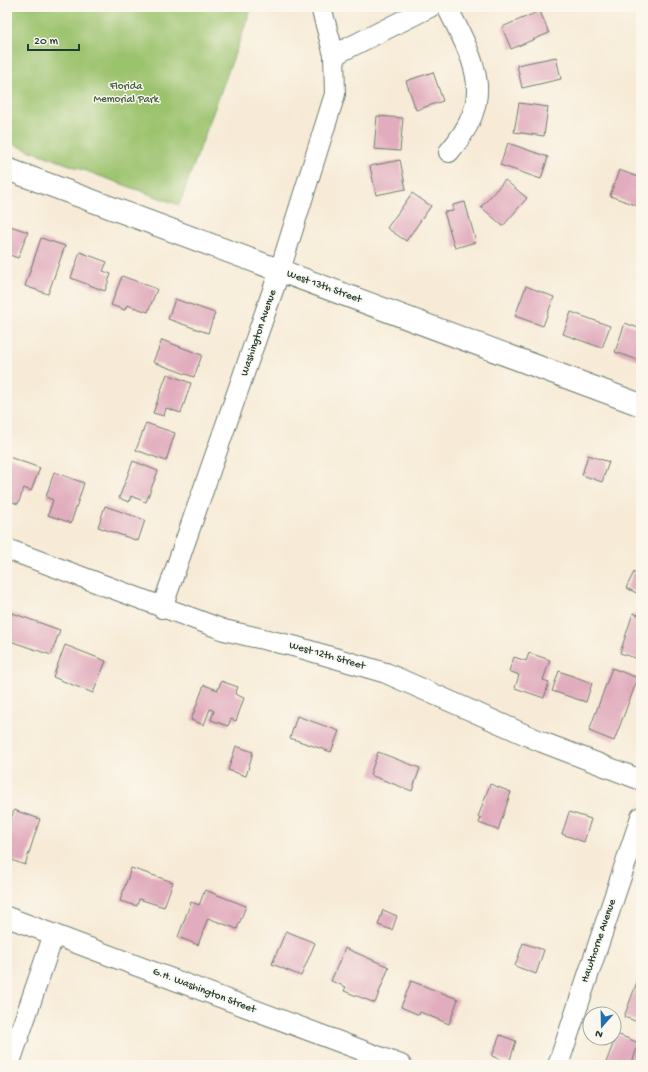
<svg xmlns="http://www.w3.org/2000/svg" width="648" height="1072" viewBox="0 0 648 1072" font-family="'Gochi Hand',sans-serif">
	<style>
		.green { fill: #9bc26d; stroke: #5d8050 }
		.building { fill: #e1acbd }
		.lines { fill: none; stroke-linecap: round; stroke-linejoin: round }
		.minor-casing { stroke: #6b7a6d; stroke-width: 22 }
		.tertiary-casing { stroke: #6b7a6d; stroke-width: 24 }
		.minor { stroke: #fff; stroke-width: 20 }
		.tertiary { stroke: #fff; stroke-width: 22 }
		.labels { text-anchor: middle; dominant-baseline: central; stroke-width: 3; stroke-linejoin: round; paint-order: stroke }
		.park-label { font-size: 11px; fill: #3e5e42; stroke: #fbf7ec }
		.street-label { font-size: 11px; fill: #1f3d34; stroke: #fbf7ec }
	</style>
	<rect width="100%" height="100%" fill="#fbf7ec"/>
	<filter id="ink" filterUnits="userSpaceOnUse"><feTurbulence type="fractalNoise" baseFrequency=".025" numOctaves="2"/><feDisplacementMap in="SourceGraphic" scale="8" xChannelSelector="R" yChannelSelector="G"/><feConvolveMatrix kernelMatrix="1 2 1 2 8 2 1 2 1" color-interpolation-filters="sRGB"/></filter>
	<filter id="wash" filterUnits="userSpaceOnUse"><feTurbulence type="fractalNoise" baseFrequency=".012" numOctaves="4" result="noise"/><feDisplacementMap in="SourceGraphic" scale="16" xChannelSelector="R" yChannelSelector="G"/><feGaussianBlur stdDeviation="0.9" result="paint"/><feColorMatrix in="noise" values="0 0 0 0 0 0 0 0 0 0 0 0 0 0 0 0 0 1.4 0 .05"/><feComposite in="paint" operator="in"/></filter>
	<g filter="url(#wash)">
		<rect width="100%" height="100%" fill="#f7ebd7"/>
		<path class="green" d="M7,7H252L179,205L7,142Z"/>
		<g id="blocks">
			<path class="building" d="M540,11L549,33L511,49L502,27Z
				M556,57L561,79L522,88L517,65Z
				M433,72L443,101L416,110L406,81Z
				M519,103L548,107L544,136L514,132Z
				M377,116L403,118L400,151L374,149Z
				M508,143L548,157L541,179L500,165Z
				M400,160L406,189L376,195L370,166Z
				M619,170L641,178V207L610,196Z
				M505,180L527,198L503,226L481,207Z
				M412,193L431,206L406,241L387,228Z
				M465,202L476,242L455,248L444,212L453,211V205Z
				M7,225L28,232L18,258L7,254Z
				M41,238L65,246L48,294L25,286Z
				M80,252L107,262L103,271L111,274L105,291L71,278Z
				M122,276L157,289L148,312L127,305L125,310L111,305Z
				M526,286L554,297L543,326L515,316Z
				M175,299L215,313L208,333L168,319Z
				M571,312L610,326L602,348L563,334Z
				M625,323L641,329V361L615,352Z
				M162,340L202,355L194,377L153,362Z
				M167,374L191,383L181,413L166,408L164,416L153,413Z
				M146,423L175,433L166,461L136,450Z
				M588,455L609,462L602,482L582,475Z
				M9,457L40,468L31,491L24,488L18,504L7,500V463Z
				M133,461L158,471L146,502L131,496L129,502L119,498Z
				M54,472L84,483L71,523L48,515L53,500L46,497Z
				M105,506L145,520L138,541L98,527Z
				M634,572L641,575V595L626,588Z
				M12,613L60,630L51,655L7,640V627Z
				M633,613L641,616V660L620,653Z
				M65,645L106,661L93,693L53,677Z
				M529,653L550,660L543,680L549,682L544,698L515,688L519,675L509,671L514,657L526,661Z
				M612,668L638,678L614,741L589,731Z
				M559,671L592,683L586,702L552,691Z
				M221,681L238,687L235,694L244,698L236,721L231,719L228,726L211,720L214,711L210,709L204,725L191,720L204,685L218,690Z
				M297,716L339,731L331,752L290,738Z
				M236,746L253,752L246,776L228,770Z
				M378,752L420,768L412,791L370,775Z
				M490,784L511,792L498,830L479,823L481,818L478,817Z
				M14,810L40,819L25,865L9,859L11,854L7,853V830Z
				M569,812L591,819L584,842L562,834Z
				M131,868L173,882L164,907L139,899L137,906L120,901Z
				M205,890L246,906L237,929L208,918L198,945L178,937L191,902L199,905Z
				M383,910L397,916L392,930L378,925Z
				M286,931L315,943L301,976L272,964Z
				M523,943L544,950L536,974L515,966Z
				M345,948L389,967L375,1003L344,991L346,987L331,981Z
				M640,974L641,975V1023L624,1017Z
				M411,981L458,999L449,1024L420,1012L419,1015L401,1007Z
				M617,1034L639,1043L631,1065H605Z
				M500,1035L516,1041L509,1063L492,1056Z"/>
		</g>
	</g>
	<g filter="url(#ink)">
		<use href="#blocks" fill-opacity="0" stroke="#6b7a6d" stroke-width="1"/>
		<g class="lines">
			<g class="minor-casing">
				<path id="minor" d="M447,7C476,64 496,97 449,152
					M334,55L430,7
					M7,549L224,630L297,647L386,673L542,742L641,780
					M162,608L280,270L335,94L334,55L321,7
					M7,917L401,1065
					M9,1065L54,934
					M558,1065L641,817"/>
			</g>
			<g class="tertiary-casing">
				<path id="tertiary" d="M7,169L641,405"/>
			</g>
			<use href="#minor" class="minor"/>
			<use href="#tertiary" class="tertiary"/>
		</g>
	</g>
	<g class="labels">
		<g class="park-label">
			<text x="126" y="87">Florida<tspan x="126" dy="13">Memorial Park</tspan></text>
		</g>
		<g class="street-label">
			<text transform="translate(324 287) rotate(20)">West 13th Street</text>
			<text transform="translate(259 333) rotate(-71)">Washington Avenue</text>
			<text transform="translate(327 656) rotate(16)">West 12th Street</text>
			<text transform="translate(599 941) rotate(-71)">Hawthorne Avenue</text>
			<text transform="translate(204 991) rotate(21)">G.H. Washington Street</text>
		</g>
	</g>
	<rect width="648" height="1072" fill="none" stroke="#fbf7ec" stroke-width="24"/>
	<g transform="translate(602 1026) rotate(200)"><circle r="19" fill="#fbf7ec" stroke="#a3ada2"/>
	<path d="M0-3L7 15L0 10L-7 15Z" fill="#1f6fb2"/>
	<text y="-6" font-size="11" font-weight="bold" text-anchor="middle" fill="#1f3d34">N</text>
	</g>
	<path d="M28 44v6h51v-6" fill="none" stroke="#1f3d34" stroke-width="2"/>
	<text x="34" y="44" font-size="12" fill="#1f3d34" stroke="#fbf7ec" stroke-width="3" paint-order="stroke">20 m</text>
</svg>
